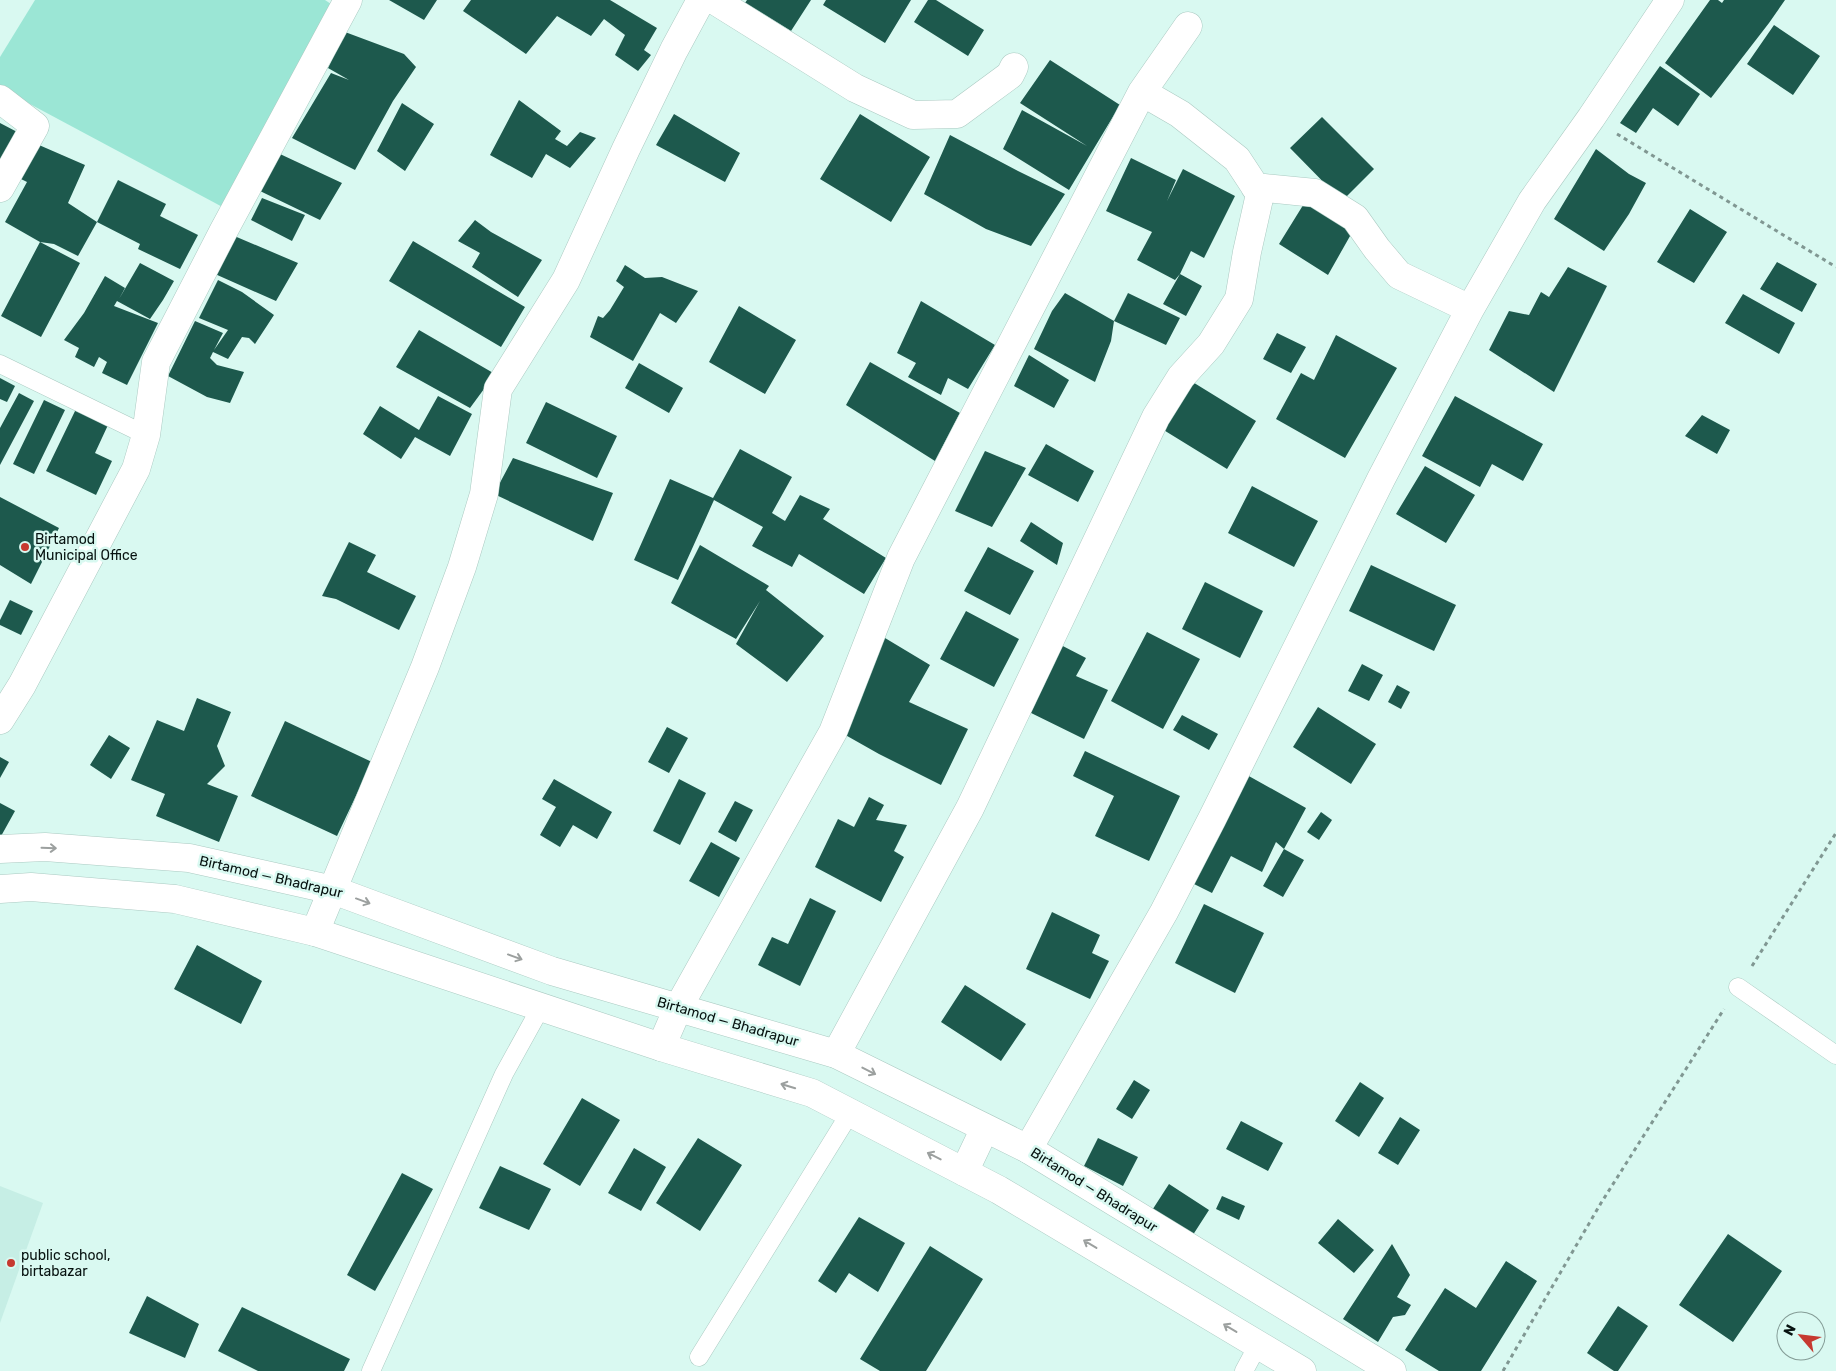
<svg xmlns="http://www.w3.org/2000/svg" width="1836" height="1371" viewBox="0 0 1836 1371" font-family="Rubik,sans-serif">
	<style>
		.built { fill: #c6eee5 }
		.green { fill: #9be6d5 }
		.building { fill: #1d594d }
		.lines { fill: none; stroke-linecap: round; stroke-linejoin: round }
		.lane-casing { stroke: #abcac2; stroke-width: 19 }
		.street-casing { stroke: #abcac2; stroke-width: 29 }
		.primary-casing { stroke: #abcac2; stroke-width: 29 }
		.path { stroke: #809792; stroke-width: 3; stroke-dasharray: 4 4; stroke-linecap: butt }
		.lane { stroke: #fff; stroke-width: 18 }
		.street { stroke: #fff; stroke-width: 28 }
		.primary { stroke: #fff; stroke-width: 28 }
		.oneway { stroke: #9ca09f }
		.poi-dot { fill: #c63930; stroke: #d9f9f1; stroke-width: 2 }
		.labels { text-anchor: middle; dominant-baseline: central; stroke-width: 5; stroke-linejoin: round; paint-order: stroke }
		.poi-label { font-size: 14px; fill: #071210; stroke: #d9f9f1; text-anchor: start }
		.street-label { font-size: 14px; fill: #071210; stroke: #d9f9f1 }
	</style>
	<rect width="100%" height="100%" fill="#d9f9f1"/>
	<path class="built" d="M0,1186L43,1203L0,1323Z"/>
	<path class="green" d="M35,0H325L337,8L230,211L0,88V57Z"/>
	<path class="building" d="M389,0H437L424,20Z
		M471,0H610L657,28L644,50L651,55L638,71L615,55L625,35L604,19L591,36L557,16L526,54L463,11Z
		M747,0H811L791,31L745,3Z
		M826,0H911L885,43L823,5Z
		M928,0H936L984,30L968,56L914,22Z
		M1710,0H1718L1722,3L1724,0H1785L1769,23L1711,98L1665,63Z
		M1774,25L1820,56L1793,95L1747,64Z
		M345,32L404,54L416,67L393,101L355,170L292,138L331,73L349,80L328,68Z
		M1050,60L1120,105L1069,190L1003,149L1022,110L1087,146L1020,103Z
		M1660,66L1700,94L1678,126L1653,108L1636,133L1620,123Z
		M519,100L561,131L555,139L567,146L580,132L596,138L570,168L546,154L532,178L490,155Z
		M402,103L434,124L405,171L377,151Z
		M674,114L740,153L725,182L656,145Z
		M860,114L930,157L891,222L820,179Z
		M1322,117L1374,169L1342,201L1290,148Z
		M0,123L21,134L0,172Z
		M950,135L1018,171L1065,194L1031,246L986,229L924,194Z
		M39,145L85,165L68,203L97,222L78,256L54,244L40,242L80,263L41,337L1,316L40,242L5,222L27,182L21,179Z
		M1596,149L1629,174L1646,183L1629,214L1604,251L1554,219Z
		M280,154L342,183L320,220L260,191Z
		M1131,158L1176,180L1167,201L1183,169L1235,196L1204,258L1191,251L1180,274L1202,286L1186,316L1163,304L1180,274L1175,280L1137,260L1152,232L1106,211Z
		M118,180L166,204L160,216L198,235L180,269L138,249L140,244L97,222Z
		M262,198L305,215L292,241L251,220Z
		M1305,202L1354,229L1328,275L1279,244Z
		M1690,209L1727,232L1694,283L1657,262Z
		M475,220L491,232L542,260L518,297L472,267L480,253L458,241Z
		M232,235L298,263L276,301L215,274Z
		M413,241L525,307L501,347L389,281Z
		M1777,262L1817,284L1802,312L1760,289Z
		M140,263L174,281L163,300L150,319L117,301L114,306L158,323L127,385L102,373L107,362L99,357L94,367L75,357L79,348L64,340L84,313L105,276L125,288L119,299Z
		M625,265L645,278L662,277L698,291L676,323L660,313L633,361L590,337L598,316L603,318L610,310L624,287L616,281Z
		M1568,267L1607,286L1554,392L1489,350L1509,311L1529,315L1541,292L1549,297Z
		M218,280L242,292L274,315L255,344L249,338L242,337L228,359L213,352L210,358L217,365L244,372L230,403L207,397L168,376L195,321L223,333L214,350L228,330L199,318Z
		M1065,293L1114,321L1111,341L1095,382L1034,349L1052,311Z
		M1128,293L1180,318L1166,345L1114,321Z
		M1743,294L1795,323L1779,354L1725,323Z
		M921,301L995,345L968,389L948,378L941,395L908,377L916,363L897,353Z
		M739,306L796,340L765,394L709,362Z
		M419,330L495,374L470,408L396,367Z
		M1277,333L1306,347L1291,373L1263,359Z
		M1336,335L1397,368L1345,458L1276,419L1301,373L1314,380Z
		M1029,355L1069,380L1054,408L1014,386Z
		M870,362L960,413L935,461L846,405Z
		M639,363L683,388L669,413L625,388Z
		M0,378L15,386L7,402L0,399Z
		M1191,381L1256,421L1227,469L1162,429Z
		M19,393L34,401L0,465V428Z
		M438,396L472,414L450,456L415,437L401,459L363,434L380,406L419,430Z
		M1455,396L1543,444L1523,481L1492,464L1480,487L1422,456Z
		M44,400L65,410L34,474L13,464Z
		M546,402L617,436L597,478L526,443Z
		M76,409L108,425L95,453L112,461L96,495L46,471Z
		M1702,415L1730,430L1717,454L1685,436Z
		M1046,444L1094,471L1078,502L1028,475Z
		M740,449L792,477L772,513L785,521L800,495L830,509L823,519L886,558L864,594L799,554L792,567L752,546L763,527L714,500L678,580L634,560L670,479L713,498Z
		M985,451L1026,468L992,527L955,511Z
		M513,458L613,493L593,541L494,494Z
		M1425,466L1475,495L1446,543L1396,514Z
		M1252,486L1318,521L1294,567L1228,533Z
		M0,497L59,528L31,584L0,565Z
		M1031,522L1063,543L1057,565L1020,541Z
		M349,542L376,555L367,572L416,596L399,630L336,599L322,596Z
		M700,545L769,586L766,590L824,636L787,682L736,644L760,601L736,639L671,603Z
		M988,547L1034,571L1010,615L964,591Z
		M1371,565L1456,605L1434,651L1349,611Z
		M1205,582L1263,611L1240,658L1182,629Z
		M10,600L33,611L21,635L0,625V620Z
		M966,611L1019,639L994,687L940,659Z
		M1147,632L1200,659L1163,729L1111,701Z
		M885,638L930,665L909,702L968,729L941,785L879,754L833,728Z
		M1057,643L1086,658L1076,676L1108,690L1084,739L1025,710Z
		M1362,664L1383,675L1369,701L1348,691Z
		M1397,685L1410,692L1401,709L1388,702Z
		M197,698L231,712L217,746L225,766L207,784L238,796L219,842L156,816L165,794L131,780L157,720L184,731Z
		M1318,707L1376,744L1351,784L1293,747Z
		M1182,715L1218,734L1209,750L1173,730Z
		M285,721L372,762L337,836L251,796Z
		M667,727L688,738L669,773L648,762Z
		M109,735L130,748L111,779L90,765Z
		M1085,751L1180,796L1149,861L1095,836L1114,796L1073,776Z
		M0,757L9,762L0,778Z
		M1247,775L1306,808L1284,849L1276,842L1262,872L1231,856L1212,893L1190,882Z
		M554,779L612,812L597,839L573,825L560,847L540,835L556,807L542,799Z
		M679,779L706,793L680,845L653,831Z
		M869,797L884,805L876,820L907,825L894,851L904,857L881,902L815,867L838,819L854,827Z
		M735,801L753,810L736,842L718,832Z
		M0,803L15,811L0,838Z
		M1321,812L1332,820L1319,840L1307,832Z
		M711,842L740,858L719,897L689,881Z
		M1284,849L1304,860L1283,897L1263,886Z
		M810,898L836,911L800,986L758,965L772,937L788,944Z
		M1204,904L1264,933L1235,993L1175,963Z
		M1052,912L1100,935L1092,953L1109,961L1090,999L1026,969Z
		M197,945L262,981L241,1024L174,989Z
		M965,985L1026,1024L1001,1061L941,1022Z
		M1134,1080L1150,1090L1132,1119L1116,1109Z
		M1360,1082L1384,1098L1359,1137L1335,1121Z
		M582,1098L620,1120L580,1186L543,1164Z
		M1400,1117L1420,1130L1398,1165L1378,1153Z
		M1241,1121L1283,1143L1268,1171L1226,1149Z
		M698,1138L742,1165L700,1231L656,1203Z
		M1098,1138L1138,1157L1123,1186L1084,1166Z
		M634,1148L666,1167L641,1211L608,1193Z
		M500,1166L551,1189L529,1230L479,1208Z
		M402,1173L433,1189L375,1291L347,1275Z
		M1169,1184L1209,1210L1189,1241L1149,1215Z
		M1222,1196L1245,1206L1239,1220L1216,1209Z
		M859,1217L905,1243L878,1292L849,1273L836,1293L818,1281Z
		M1338,1219L1374,1250L1354,1273L1318,1243Z
		M1728,1234L1782,1271L1733,1342L1679,1305Z
		M1392,1244L1410,1275L1397,1297L1411,1305L1405,1315L1393,1317L1378,1342L1343,1319Z
		M930,1246L983,1279L926,1371H880L860,1359Z
		M1506,1261L1537,1281L1481,1371H1439L1405,1350L1445,1288L1476,1308Z
		M147,1296L199,1324L185,1358L129,1333Z
		M1618,1306L1648,1326L1618,1371H1614L1587,1353Z
		M242,1307L350,1359L344,1371H258L218,1351Z"/>
	<g class="lines">
		<g class="lane-casing">
			<path id="lane" d="M0,364L146,435
				M1738,987L1836,1055
				M699,1357L850,1113
				M371,1371L504,1074L541,1007
				M1244,1371L1258,1345"/>
		</g>
		<g class="street-casing">
			<path id="street" d="M714,0L855,88L913,115L957,114L1010,75L1014,67
				M0,99L35,126L0,188
				M1255,187L1315,193L1355,218L1377,249L1399,275L1470,309
				M0,720L22,685L136,469L146,435L156,362L223,232L348,0
				M315,932L425,667L462,567L484,494L498,389L566,280L626,149L674,50L701,0
				M661,1047L678,1008L833,732L901,558L1142,92L1188,26
				M836,1054L970,808L1156,417L1181,377L1211,344L1239,299L1247,252L1260,194L1237,159L1180,114L1142,92
				M1028,1149L1164,912L1212,819L1381,479L1470,309L1532,201L1591,118L1670,0"/>
		</g>
		<g class="primary-casing">
			<path id="primary" d="M0,849L45,847L189,858L333,890L552,971L836,1054L1028,1149L1392,1371
				M0,889L31,887L175,899L315,932L661,1047L812,1093L999,1190L1302,1371
				M964,1172L985,1128"/>
		</g>
		<path class="path" d="M1617,134L1836,267
			M1752,966L1836,833
			M1503,1371L1601,1203L1724,1009"/>
		<use href="#lane" class="lane"/>
		<use href="#street" class="street"/>
		<use href="#primary" class="primary"/>
	</g>
	<defs><path id="oneway-shaft" d="M-6 0H5M1.5-3L5.5 0L1.5 3" fill="none" stroke-width="1.6" stroke-linecap="round" stroke-linejoin="round" transform="scale(1.25)"/></defs>
	<g class="oneway">
		<use href="#oneway-shaft" transform="translate(49 848) rotate(2)"/>
		<use href="#oneway-shaft" transform="translate(363 901) rotate(20)"/>
		<use href="#oneway-shaft" transform="translate(515 957) rotate(20)"/>
		<use href="#oneway-shaft" transform="translate(869 1071) rotate(27)"/>
		<use href="#oneway-shaft" transform="translate(788 1086) rotate(-163)"/>
		<use href="#oneway-shaft" transform="translate(934 1156) rotate(-153)"/>
		<use href="#oneway-shaft" transform="translate(1090 1244) rotate(-149)"/>
		<use href="#oneway-shaft" transform="translate(1230 1328) rotate(-149)"/>
	</g>
	<g class="poi-dot">
		<circle cx="25" cy="547" r="5"/>
		<circle cx="11" cy="1263" r="5"/>
	</g>
	<g class="labels">
		<g class="poi-label">
			<text x="35" y="539">Birtamod<tspan x="35" dy="16">Municipal Office</tspan></text>
			<text x="21" y="1255">public school,<tspan x="21" dy="16">birtabazar</tspan></text>
		</g>
		<g class="street-label">
			<text transform="translate(271 877) rotate(13)">Birtamod — Bhadrapur</text>
			<text transform="translate(728 1022) rotate(16)">Birtamod — Bhadrapur</text>
			<text transform="translate(1094 1190) rotate(32)">Birtamod — Bhadrapur</text>
		</g>
	</g>
	<g transform="translate(1801 1336) rotate(298)"><circle r="24" fill="#d9f9f1" stroke="#859d97"/>
	<path d="M0-4L9 19L0 12L-9 19Z" fill="#c63930"/>
	<text y="-8" font-size="14" font-weight="bold" text-anchor="middle" fill="#071210">N</text>
	</g>
</svg>
